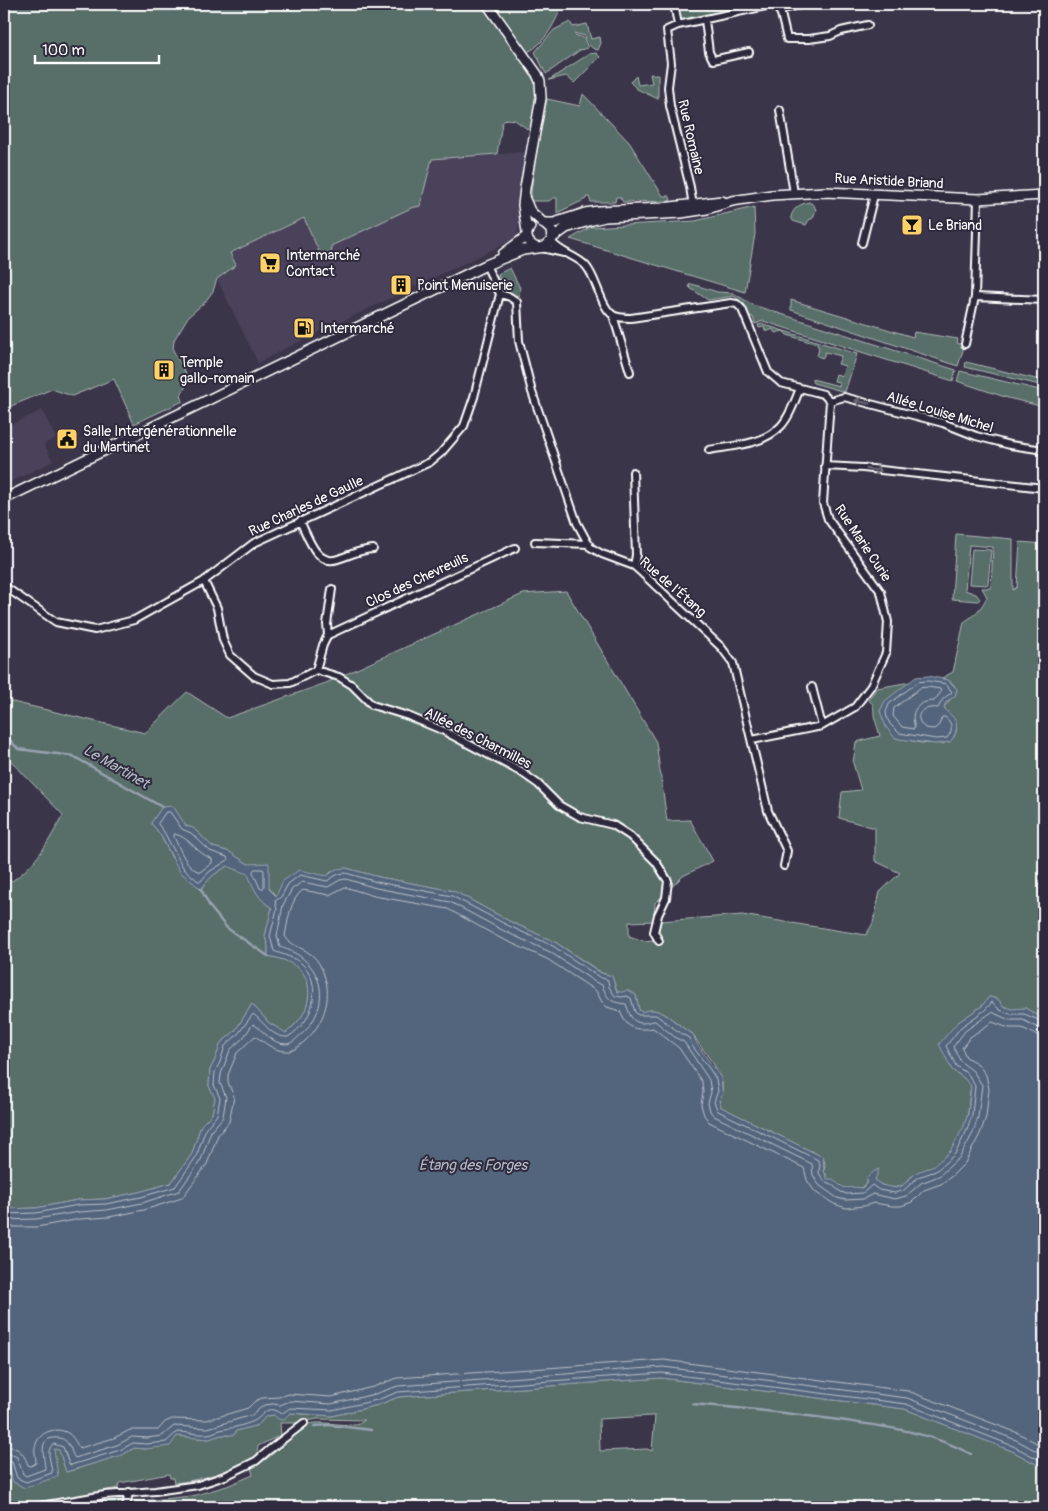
<svg xmlns="http://www.w3.org/2000/svg" width="1048" height="1511" viewBox="0 0 1048 1511" font-family="Pangolin,sans-serif">
	<style>
		.built { fill: #4a425a }
		.green { fill: #596e69; stroke: #acb6b4; fill-rule: evenodd }
		.water { fill: #52657d; stroke: #97a3b1 }
		.lines { fill: none; stroke-linecap: round; stroke-linejoin: round }
		.shore { stroke: #bac1cb; stroke-width: 1 }
		.stream { stroke: #97a3b1; stroke-width: 2.5 }
		.street-casing { stroke: #fff; stroke-width: 10 }
		.secondary-casing { stroke: #fff; stroke-width: 12 }
		.street { stroke: #2f2a3d; stroke-width: 6 }
		.secondary { stroke: #2f2a3d; stroke-width: 9 }
		.oneway { stroke: #6d6a77 }
		.labels { text-anchor: middle; dominant-baseline: central; stroke-width: 4; stroke-linejoin: round; paint-order: stroke }
		.street-label { font-size: 14px; fill: #fff; stroke: #2f2a3d }
		.poi-label { font-size: 14px; fill: #fff; stroke: #2f2a3d; text-anchor: start }
		.water-label { font-size: 15px; font-style: italic; fill: #b1bac4; stroke: #2f2a3d }
	</style>
	<rect width="100%" height="100%" fill="#3b354a"/>
	<filter id="ink" filterUnits="userSpaceOnUse"><feTurbulence type="fractalNoise" baseFrequency=".02" numOctaves="2"/><feDisplacementMap in="SourceGraphic" scale="10" xChannelSelector="R" yChannelSelector="G"/><feConvolveMatrix kernelMatrix="1 2 1 2 8 2 1 2 1" color-interpolation-filters="sRGB"/></filter>
	<g filter="url(#ink)">
		<path class="built" d="M527,152L517,238L290,346L258,363L217,279L236,265L230,253L432,159Z
			M42,410L56,438L44,444L53,461L4,485V428Z"/>
		<path class="green" d="M4,4H484L511,43L537,86L530,131L515,120L506,119L502,123L497,154L432,159L420,206L411,208L331,246L332,251L321,256L304,218L230,253L236,265L217,279L213,291L205,302L188,317L174,340L173,350L188,377V382L181,395L183,401L134,424L114,379L72,396L52,389L4,409Z
			M492,4H563C555,22 546,43 528,52L518,42Z
			M678,4H683L684,6L695,4H759L683,20L679,16Z
			M570,22L573,27L587,24L591,39L600,37L601,43L598,50C590,49 588,43 585,36L574,33L575,35L584,38L588,48L580,50L546,74L535,52L554,30Z
			M596,53L600,57L574,83L566,76L549,80L589,54Z
			M650,74L658,75V99L637,89L630,82L636,76L638,85L652,83Z
			M583,94L629,142L663,196H669L671,199L670,201L623,202L620,197H616L615,202H591L589,197H586V199L557,213V198H553L549,201H530L535,161L547,99L580,106Z
			M809,202L814,205L816,210L813,218L809,220L806,225L793,221L791,217C793,208 800,204 809,202Z
			M754,207L755,234L745,292L570,239L591,227L695,221Z
			M510,268L520,288L519,297L502,289L498,274Z
			M692,284L717,292L733,293L753,305L956,370L953,381L763,321L755,324L753,317L749,316L745,305L734,296L708,300L690,288L689,285Z
			M791,300L913,337L914,332L958,339L957,343L963,345L964,347L958,366L791,310Z
			M762,324L857,354L845,392L813,383L812,381V379L839,386V382L834,381L836,374L842,376L845,366L838,364L841,356L825,352L823,358L817,356L819,349L817,344L787,335L783,331L775,333L773,329L766,332L764,327L759,328L758,325Z
			M966,362L1044,381V386L965,367Z
			M960,371L1044,391V407L1008,398L957,381Z
			M956,534L1013,539V590L1017,587L1020,542L1044,544V1019L1025,1008L1012,1010L1003,1006L998,999L989,997L982,1006L957,1023L952,1070L964,1078L971,1086C969,1095 969,1104 968,1113C964,1133 950,1157 933,1167C926,1171 917,1172 911,1177C908,1179 907,1183 903,1185C895,1190 881,1187 875,1180L878,1169L861,1188C856,1187 851,1190 845,1189C839,1187 832,1182 826,1180V1174L824,1172L825,1164L823,1157L721,1107L719,1101C723,1096 723,1085 721,1078C720,1070 698,1045 693,1034C676,1026 662,1003 642,1012L639,1010L636,995L617,992L612,976L602,973L555,942L509,921L454,891L379,877L346,868L331,872L327,876L276,896L248,864L230,852L213,847L193,828L186,826L162,807L151,823L160,834L172,858L200,889L212,876L227,866L248,874C253,886 260,901 272,908L265,936L268,946V956C279,958 289,961 298,967C313,979 311,1005 300,1019C296,1024 291,1029 286,1033L269,1023L252,1004L235,1031L221,1043L215,1060L210,1070L209,1086L215,1098L212,1114L201,1125L192,1154L171,1183L139,1192L105,1199L78,1200L36,1208L4,1209V879L12,881C37,864 49,841 63,815L10,760L4,759V700L145,733L187,692L227,718L326,683L523,594L566,591L656,742L667,821L690,820L713,861L683,876L655,903L654,921L629,922V936L644,941L653,940L661,921L742,915L866,935L873,923L880,892L900,873L875,861V828L839,818L842,792L861,790L853,763L856,742L880,736C878,730 877,725 875,719C872,712 877,705 868,700L877,688L910,682L885,702L880,711L894,737L899,739L900,738L921,743L943,744L954,737C962,720 950,719 944,707L957,691C954,683 949,680 942,678L953,672L964,622C975,615 981,609 987,597L982,588H991L993,547L969,545L965,590L976,594L980,599L978,601L952,599Z
			M972,549L991,550L988,585L969,584Z
			M661,1378L905,1409L1012,1451L1044,1468V1507H69L70,1504L76,1502L80,1505L119,1500L142,1501L192,1496L227,1486L253,1475L251,1468C259,1463 268,1459 274,1453C283,1444 291,1431 303,1426C322,1417 348,1431 365,1420L318,1419L295,1423H280L281,1435L258,1446L257,1456C231,1470 204,1480 174,1483L173,1478H170L169,1474L120,1483L118,1488L23,1507H4V1493L5,1492L4,1465L53,1449H59L66,1472L122,1455L134,1448L146,1449L177,1436L209,1439L221,1435H230L236,1431L258,1425L266,1416L274,1415L278,1419L289,1413L332,1416L378,1405L398,1397ZM651,1416H655L652,1451L647,1449L600,1451L599,1419Z"/>
		<path class="water" d="M928,676L948,680L957,689L955,696L946,702L944,707C946,712 949,713 952,716C960,724 956,735 950,742L935,744L899,739L894,737L886,727L880,711L885,701L899,690L916,677Z
			M173,806L186,826L193,828L213,847L230,852L248,864L269,863V889L276,896L283,881L299,870L327,876L336,869L346,868L379,877L454,891L509,921L555,942L601,973L612,976L617,992H623L627,990L636,995L639,1010L642,1012C662,1003 675,1026 693,1034L697,1044L721,1078C721,1087 725,1093 719,1101L721,1107L823,1157L824,1171L827,1179H833C847,1193 845,1185 862,1188L868,1182L866,1179C870,1175 873,1171 879,1169L875,1180L881,1185L896,1188L902,1186L917,1172L932,1167L950,1152L963,1128L968,1114L971,1086L964,1078L952,1070L939,1044L957,1023L982,1006L989,997L998,999L1003,1006L1012,1009L1025,1008L1044,1019V1468L1012,1451L905,1409L661,1378L398,1397L378,1405L332,1416L290,1413L283,1420L278,1419L274,1415L266,1416L258,1425L236,1431L234,1435H221L209,1439L177,1436L170,1446L146,1449L134,1448L122,1455L66,1472L59,1450L54,1449L58,1476L25,1488L13,1482L9,1465H4V1467V1209L36,1208L78,1200L105,1199L139,1192L171,1183L192,1154L201,1125L212,1114L215,1098L209,1086L210,1070L215,1060L221,1043L235,1031L252,1004L269,1023L286,1033C291,1029 296,1024 300,1019C311,1005 313,979 298,968C289,961 279,958 268,956V946L265,936L272,908C259,900 253,888 248,874L227,866L212,876L201,889L180,872L160,834L151,823L162,807Z"/>
		<g class="lines">
			<path class="shore" d="M928,681L946,684L952,692L943,699L938,708C923,706 911,715 925,728L934,729L939,725L942,717H945C953,723 953,731 947,738L936,739L899,733L890,724L887,718L886,712L889,704L918,682Z
				M928,687L940,689L941,692L934,701C924,701 914,705 913,717C913,721 915,725 914,729L902,727L893,716L894,708L920,688Z
				M166,812H170L182,829L191,833L210,851L227,857L228,860L209,872L201,881H198L184,869L164,832L158,824Z
				M175,834C191,838 196,853 212,859V863L200,872C186,868 180,849 174,837Z
				M255,869H262L264,870V887L262,889L260,888L253,872Z
				M4,1214L36,1213L78,1205L106,1204L141,1197L175,1187L196,1157L206,1128L217,1115L220,1098L214,1085L215,1072L220,1062L225,1046L238,1034L253,1014C264,1022 272,1038 288,1037C294,1033 301,1027 305,1021C316,1005 318,978 302,964C294,957 283,955 274,951L270,936L277,909L275,901L281,897L288,884L300,875L327,881L338,874L346,873L377,882L452,896L507,925L553,946L599,977L608,980L609,987L615,996L622,997L627,996L631,998L635,1012L638,1015H656L680,1033L689,1038L693,1047L711,1071L716,1079L718,1091L714,1102L718,1111L818,1160L820,1164L819,1173L824,1181L831,1184L841,1192L847,1194L863,1193L872,1185L879,1190L895,1193L904,1190L918,1177L936,1171L955,1154L967,1130L972,1115L975,1086L968,1074L956,1066L946,1046L961,1027L985,1010L992,1002L1000,1010L1010,1014H1024L1044,1022
				M4,1220L36,1219L79,1212L107,1210L142,1203L179,1191L201,1160L211,1131L223,1117L226,1097L220,1083L221,1074L230,1050L243,1038L253,1024C263,1030 272,1044 286,1044C292,1044 297,1038 302,1034C334,1004 323,959 280,947L277,936L283,905L292,889L302,882L328,887L340,880L346,879L376,888L450,902L504,931L550,952L595,982L602,985C608,1000 610,1002 626,1004C629,1012 631,1023 642,1023C647,1023 650,1021 655,1021L676,1038L684,1042L709,1080L711,1092L708,1103L710,1111L714,1116L812,1164L813,1175L819,1185L837,1198L846,1200L863,1199L873,1194L895,1199L906,1196L921,1183L939,1176L960,1157L973,1133L978,1117L982,1085L973,1071L961,1062L953,1047L965,1031L992,1012L1009,1020H1023L1038,1028L1044,1029
				M4,1227H37L80,1219L109,1217L144,1210L182,1198L207,1164L218,1135L229,1122L234,1097L228,1082V1075L237,1053L255,1036C264,1042 274,1051 285,1051C294,1052 299,1046 305,1041C323,1025 333,998 324,975C321,966 317,958 309,953C303,948 288,944 285,936C288,921 290,899 303,890L329,895L345,887L374,896L448,909L500,938L547,959L596,991L602,1002L607,1007L620,1011C627,1029 635,1031 653,1028L679,1048L702,1082L703,1092L701,1105L704,1115L709,1122L804,1168L807,1180L815,1192L834,1204L846,1208L864,1206L874,1203L892,1206H901L912,1202L924,1190L941,1184L952,1176L965,1163L980,1134L986,1117L989,1089L986,1075L978,1064L966,1057L962,1048L970,1037L992,1022L1009,1028H1022L1037,1035L1044,1036
				M4,1447C17,1445 24,1453 28,1465L31,1466L36,1463C36,1457 34,1452 35,1447C38,1432 55,1426 68,1433C74,1437 76,1444 80,1448L114,1438L130,1430H158L165,1422L172,1419L207,1420L248,1408L255,1401L262,1398L279,1397L289,1394L331,1397L373,1387L397,1378L664,1360L908,1391L1018,1433L1044,1447
				M4,1454H10L17,1457L23,1474L26,1476L45,1469C45,1457 36,1436 58,1438C62,1438 66,1440 68,1444C72,1448 71,1454 75,1458L117,1445L132,1437L147,1438L162,1436L174,1426L208,1428L252,1415L264,1405L273,1404L280,1405L290,1401L331,1404L375,1394L398,1386L663,1367L907,1398L1016,1440L1044,1455
				M4,1461L12,1462L17,1478L26,1482L52,1473C52,1463 44,1450 54,1444L63,1447L69,1464L71,1465L120,1450L133,1443L146,1444L166,1442L177,1432C187,1432 199,1435 208,1434C212,1434 216,1431 220,1430C231,1428 243,1426 254,1421C264,1416 266,1403 281,1414L290,1408L332,1410L377,1400L398,1392L662,1373L906,1404L1013,1446L1044,1462"/>
			<path class="stream" d="M4,733L18,749L73,756L162,807
				M201,889L210,907L227,928L268,956
				M692,1404C741,1408 790,1413 839,1420C887,1427 927,1431 971,1454
				M314,1426L330,1425L371,1430"/>
			<g class="street-casing">
				<path id="street" d="M674,4L678,25
					M775,4L781,14L787,39H809L830,36L841,31L868,25
					M779,10L805,4
					M705,20L709,52L713,60L749,52
					M780,110L794,193
					M693,206L690,187L670,106L668,87L671,63L667,30L678,25L775,4
					M551,241C559,253 576,255 586,266C597,278 601,310 615,316C620,318 626,318 631,318L731,303L737,304L742,309L768,372L781,383L823,394L830,401
					M862,243L874,195
					M542,248L564,253
					M500,294L510,297L517,302L519,341L532,392L577,523L590,547L602,554L634,566L642,573L721,647L733,663L768,811L787,851L784,866
					M975,297L1044,300
					M613,315L630,372
					M965,344L975,297L978,199
					M830,401L844,397L943,423L976,436L1010,445L1044,450
					M709,450C732,446 763,445 781,426C790,416 795,401 800,388
					M825,466L863,468L1044,488
					M633,472L636,555L634,566
					M300,521C308,536 316,567 338,559C351,555 358,550 373,549
					M535,542L589,544
					M204,581L217,608L223,640L230,655L254,676L273,684L290,683L316,670L339,677L352,685L372,705L408,716L444,731L521,772L538,784L559,805L580,817L613,825L630,836L656,862L668,881L666,898L658,915L654,932L659,941
					M4,586L56,622L95,630L134,620L204,581L254,543L430,462L441,453L464,426L474,397L500,294L486,265
					M328,635L327,624L332,589
					M316,670L323,645L328,635L515,548
					M812,687L822,726
					M752,740L822,726L855,707L871,686L886,653L888,622L881,592L828,519L823,503L830,401
					M35,1507L105,1495L155,1491L198,1485L225,1476L256,1461L269,1450L304,1423
					M126,1507L129,1492"/>
			</g>
			<g class="secondary-casing">
				<path id="secondary" d="M487,4L537,74L540,81L541,98L525,188L523,205L527,232
					M542,223H554L585,213L599,211L662,208L722,201
					M530,227C524,235 527,244 537,248
					M552,238L566,228L592,220L605,217L681,213L707,209L732,201L772,195L825,192L978,199L1044,195
					M503,254L527,236
					M4,499L486,265L523,250L545,247L551,241L552,238L551,230L530,211L524,197"/>
			</g>
			<use href="#street" class="street"/>
			<use href="#secondary" class="secondary"/>
		</g>
		<defs><path id="oneway-shaft" d="M-6 0H5M1.5-3L5.5 0L1.5 3" fill="none" stroke-width="1.6" stroke-linecap="round" stroke-linejoin="round" transform="scale(1.25)"/></defs>
		<g class="oneway">
			<use href="#oneway-shaft" transform="translate(862 402) rotate(-166)"/>
			<use href="#oneway-shaft" transform="translate(874 470) rotate(7)"/>
		</g>
	</g>
	<defs>
		<g id="bar-square" transform="scale(1.125)"><rect x="-9" y="-9" width="18" height="18" rx="4" fill="#ffd166" stroke="#2f2a3d"/><path d="M-6-5H6L.8 .8V4.5H3.5V6h-7V4.5H-.8V.8Z" fill="#111"/></g>
		<g id="supermarket-square" transform="scale(1.125)"><rect x="-9" y="-9" width="18" height="18" rx="4" fill="#ffd166" stroke="#2f2a3d"/><path d="M-6-5.5h2.5l.6 2H6L4.5 2H-2.5L-4.4-4H-6ZM-1.5 3.2a1.3 1.3 0 1 0 .1 0ZM3 3.2a1.3 1.3 0 1 0 .1 0Z" fill="#111"/></g>
		<g id="building-square" transform="scale(1.125)"><rect x="-9" y="-9" width="18" height="18" rx="4" fill="#ffd166" stroke="#2f2a3d"/><path d="M-4-6H4V6H1V3H-1V6H-4ZM-2.5-4.3h1.7v1.8h-1.7ZM.8-4.3h1.7v1.8H.8ZM-2.5-1h1.7V.8h-1.7ZM.8-1h1.7V.8H.8Z" fill="#111"/></g>
		<g id="fuel-square" transform="scale(1.125)"><rect x="-9" y="-9" width="18" height="18" rx="4" fill="#ffd166" stroke="#2f2a3d"/><path d="M-5.5-6h7V0h2V4h1.3V-2.5L3-4.5l.8-.8L6-3V5H2.5V1h-1V6h-7ZM-4.2-4.7v3.2H.2V-4.7Z" fill="#111"/></g>
		<g id="civic-square" transform="scale(1.125)"><rect x="-9" y="-9" width="18" height="18" rx="4" fill="#ffd166" stroke="#2f2a3d"/><path d="M-.6-6.5H3V-4.5H.6V-3L4-1V1h2V6H-6V1h2V-1L-.6-3ZM-1.2 2.5V6h2.4V2.5Z" fill="#111"/></g>
	</defs>
	<g fill-rule="evenodd">
		<use href="#bar-square" x="912" y="225"/>
		<use href="#supermarket-square" x="270" y="263"/>
		<use href="#building-square" x="401" y="285"/>
		<use href="#fuel-square" x="304" y="328"/>
		<use href="#building-square" x="164" y="370"/>
		<use href="#civic-square" x="67" y="439"/>
	</g>
	<g class="labels">
		<g class="street-label">
			<text transform="translate(691 137) rotate(77)">Rue Romaine</text>
			<text transform="translate(889 181) rotate(3)">Rue Aristide Briand</text>
			<text transform="translate(940 412) rotate(17)">Allée Louise Michel</text>
			<text transform="translate(306 506) rotate(-25)">Rue Charles de Gaulle</text>
			<text transform="translate(863 543) rotate(56)">Rue Marie Curie</text>
			<text transform="translate(417 580) rotate(-25)">Clos des Chevreuils</text>
			<text transform="translate(673 587) rotate(41)">Rue de l'Étang</text>
			<text transform="translate(478 738) rotate(27)">Allée des Charmilles</text>
		</g>
		<g class="poi-label">
			<text x="928" y="225">Le Briand</text>
			<text x="286" y="255">Intermarché<tspan x="286" dy="16">Contact</tspan></text>
			<text x="417" y="285">Point Menuiserie</text>
			<text x="320" y="328">Intermarché</text>
			<text x="180" y="362">Temple<tspan x="180" dy="16">gallo-romain</tspan></text>
			<text x="83" y="431">Salle Intergénérationnelle<tspan x="83" dy="16">du Martinet</tspan></text>
		</g>
		<g class="water-label">
			<text transform="translate(116 767) rotate(30)">Le Martinet</text>
			<text x="473" y="1165">Étang des Forges</text>
		</g>
	</g>
	<rect width="1048" height="1511" fill="none" stroke="#2f2a3d" stroke-width="20"/>
	<rect x="10" y="10" width="1028" height="1491" fill="none" stroke="#fff" stroke-width="2" filter="url(#ink)"/>
	<path d="M35 55v8h124v-8" fill="none" stroke="#ffffff" stroke-width="2.5"/>
	<text x="42" y="55" font-size="15" fill="#ffffff" stroke="#2f2a3d" stroke-width="4" paint-order="stroke">100 m</text>
</svg>
